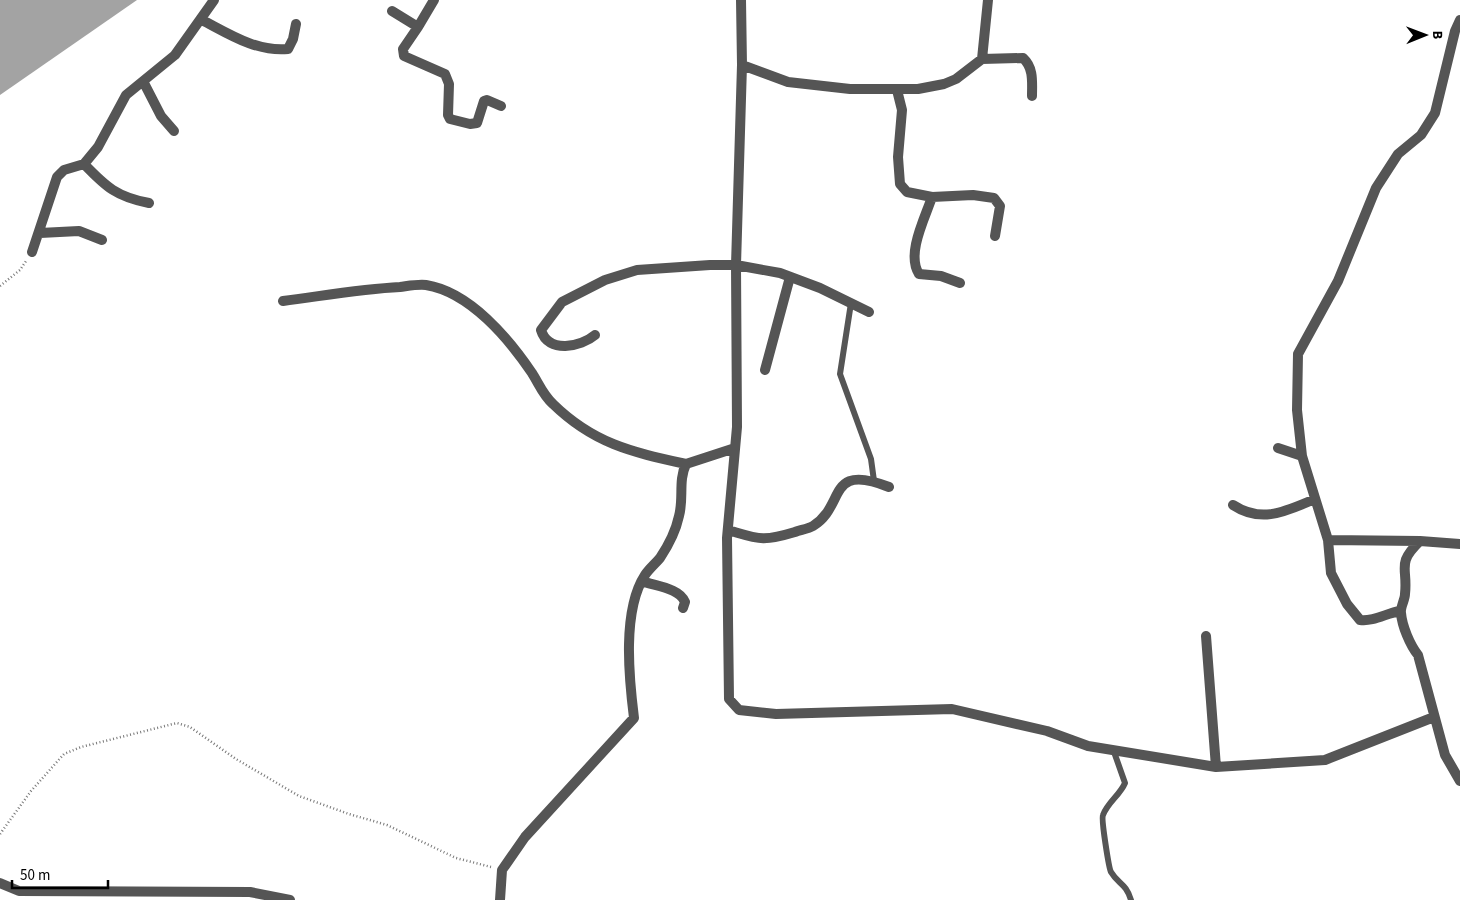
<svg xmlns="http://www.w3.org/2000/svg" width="1460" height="900" viewBox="0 0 1460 900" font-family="'Source Sans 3',sans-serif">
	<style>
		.water { fill: #a3a3a3 }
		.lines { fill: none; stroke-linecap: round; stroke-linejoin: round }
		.path { stroke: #777; stroke-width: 2.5; stroke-dasharray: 1 2.5; stroke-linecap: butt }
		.lane { stroke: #555; stroke-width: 6 }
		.street { stroke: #555; stroke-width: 10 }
	</style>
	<rect width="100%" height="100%" fill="#fff"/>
	<path class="water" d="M0,0H137L0,95Z"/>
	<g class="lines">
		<path class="path" d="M0,286L20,270L26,261
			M0,834L31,791L64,754L81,747L177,723L190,727L236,759L299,796L349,814L387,825L456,858L491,867"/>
		<path class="lane" d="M851,303L840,374L871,459L874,481
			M1113,749L1125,783C1120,795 1108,802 1103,815C1101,819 1109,869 1111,872C1118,884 1126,883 1131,900"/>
		<path class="street" d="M741,0L742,65L736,265L737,427L727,538L729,699L739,710L776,714L952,709L1047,731L1088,746L1216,767L1325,760L1434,717
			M392,11L418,27L434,0
			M202,20C229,34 256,52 288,49L293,39L296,24
			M418,27L403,49L404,56L445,74L449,84L448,115L450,119L470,124L477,123L484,101L487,100L501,106
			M982,59L988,0
			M742,65L788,82L850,89H918L944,84L956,79L982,59L1023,58C1034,68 1032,82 1032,96
			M144,83L161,116L174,131
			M897,90L902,110L898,157L900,184L907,192L932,197L973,195L994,198L1000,206L995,236
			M84,164C106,187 117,197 149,203
			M932,197C925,218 906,254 919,274L941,276L960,283
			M40,233L79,231L102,240
			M32,252L57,177L64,170L84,164L98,147L126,95L175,55L214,0
			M283,301C322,296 361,289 400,287C408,286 418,284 426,285C470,292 509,339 532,373C539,384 543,395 553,404C594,444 632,452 686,464
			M595,335C581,347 548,354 541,330L562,302L605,280L637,270L710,265H736L780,273L820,288L869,312
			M765,370L790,277
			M1278,448L1302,456
			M1233,505C1262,524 1286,511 1315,499
			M728,530C759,539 762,542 795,532C800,530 808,529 813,526C846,506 826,462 889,487
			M1328,540L1420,541L1460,544
			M1420,541C1396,564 1408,567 1405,594C1405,600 1400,607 1401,613C1402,626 1410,645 1418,655L1445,755L1460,781
			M642,581C655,586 680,588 685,602L683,608
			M1400,611C1387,613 1373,622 1360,620L1347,604L1331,573L1328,540L1302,456L1297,410L1298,354L1338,281L1376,188L1398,154L1421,135L1435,113L1455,31L1460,20
			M1206,636L1216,767
			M0,883L19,891L250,892L290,900
			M500,900L502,870L525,837L634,718C629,678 622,610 645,575C649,569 655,564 660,558C668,546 676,530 679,516C684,498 678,481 686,464L735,448"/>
	</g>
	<g transform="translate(1425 35) rotate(89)" stroke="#ffffff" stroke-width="4" paint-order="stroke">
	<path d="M0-4L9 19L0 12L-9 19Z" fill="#000000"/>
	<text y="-8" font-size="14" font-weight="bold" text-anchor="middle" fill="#000000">B</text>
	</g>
	<path d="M12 880v8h96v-8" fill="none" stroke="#000000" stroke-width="2.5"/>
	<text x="20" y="880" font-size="15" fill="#000000" stroke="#ffffff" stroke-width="4" paint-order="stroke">50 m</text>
</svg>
